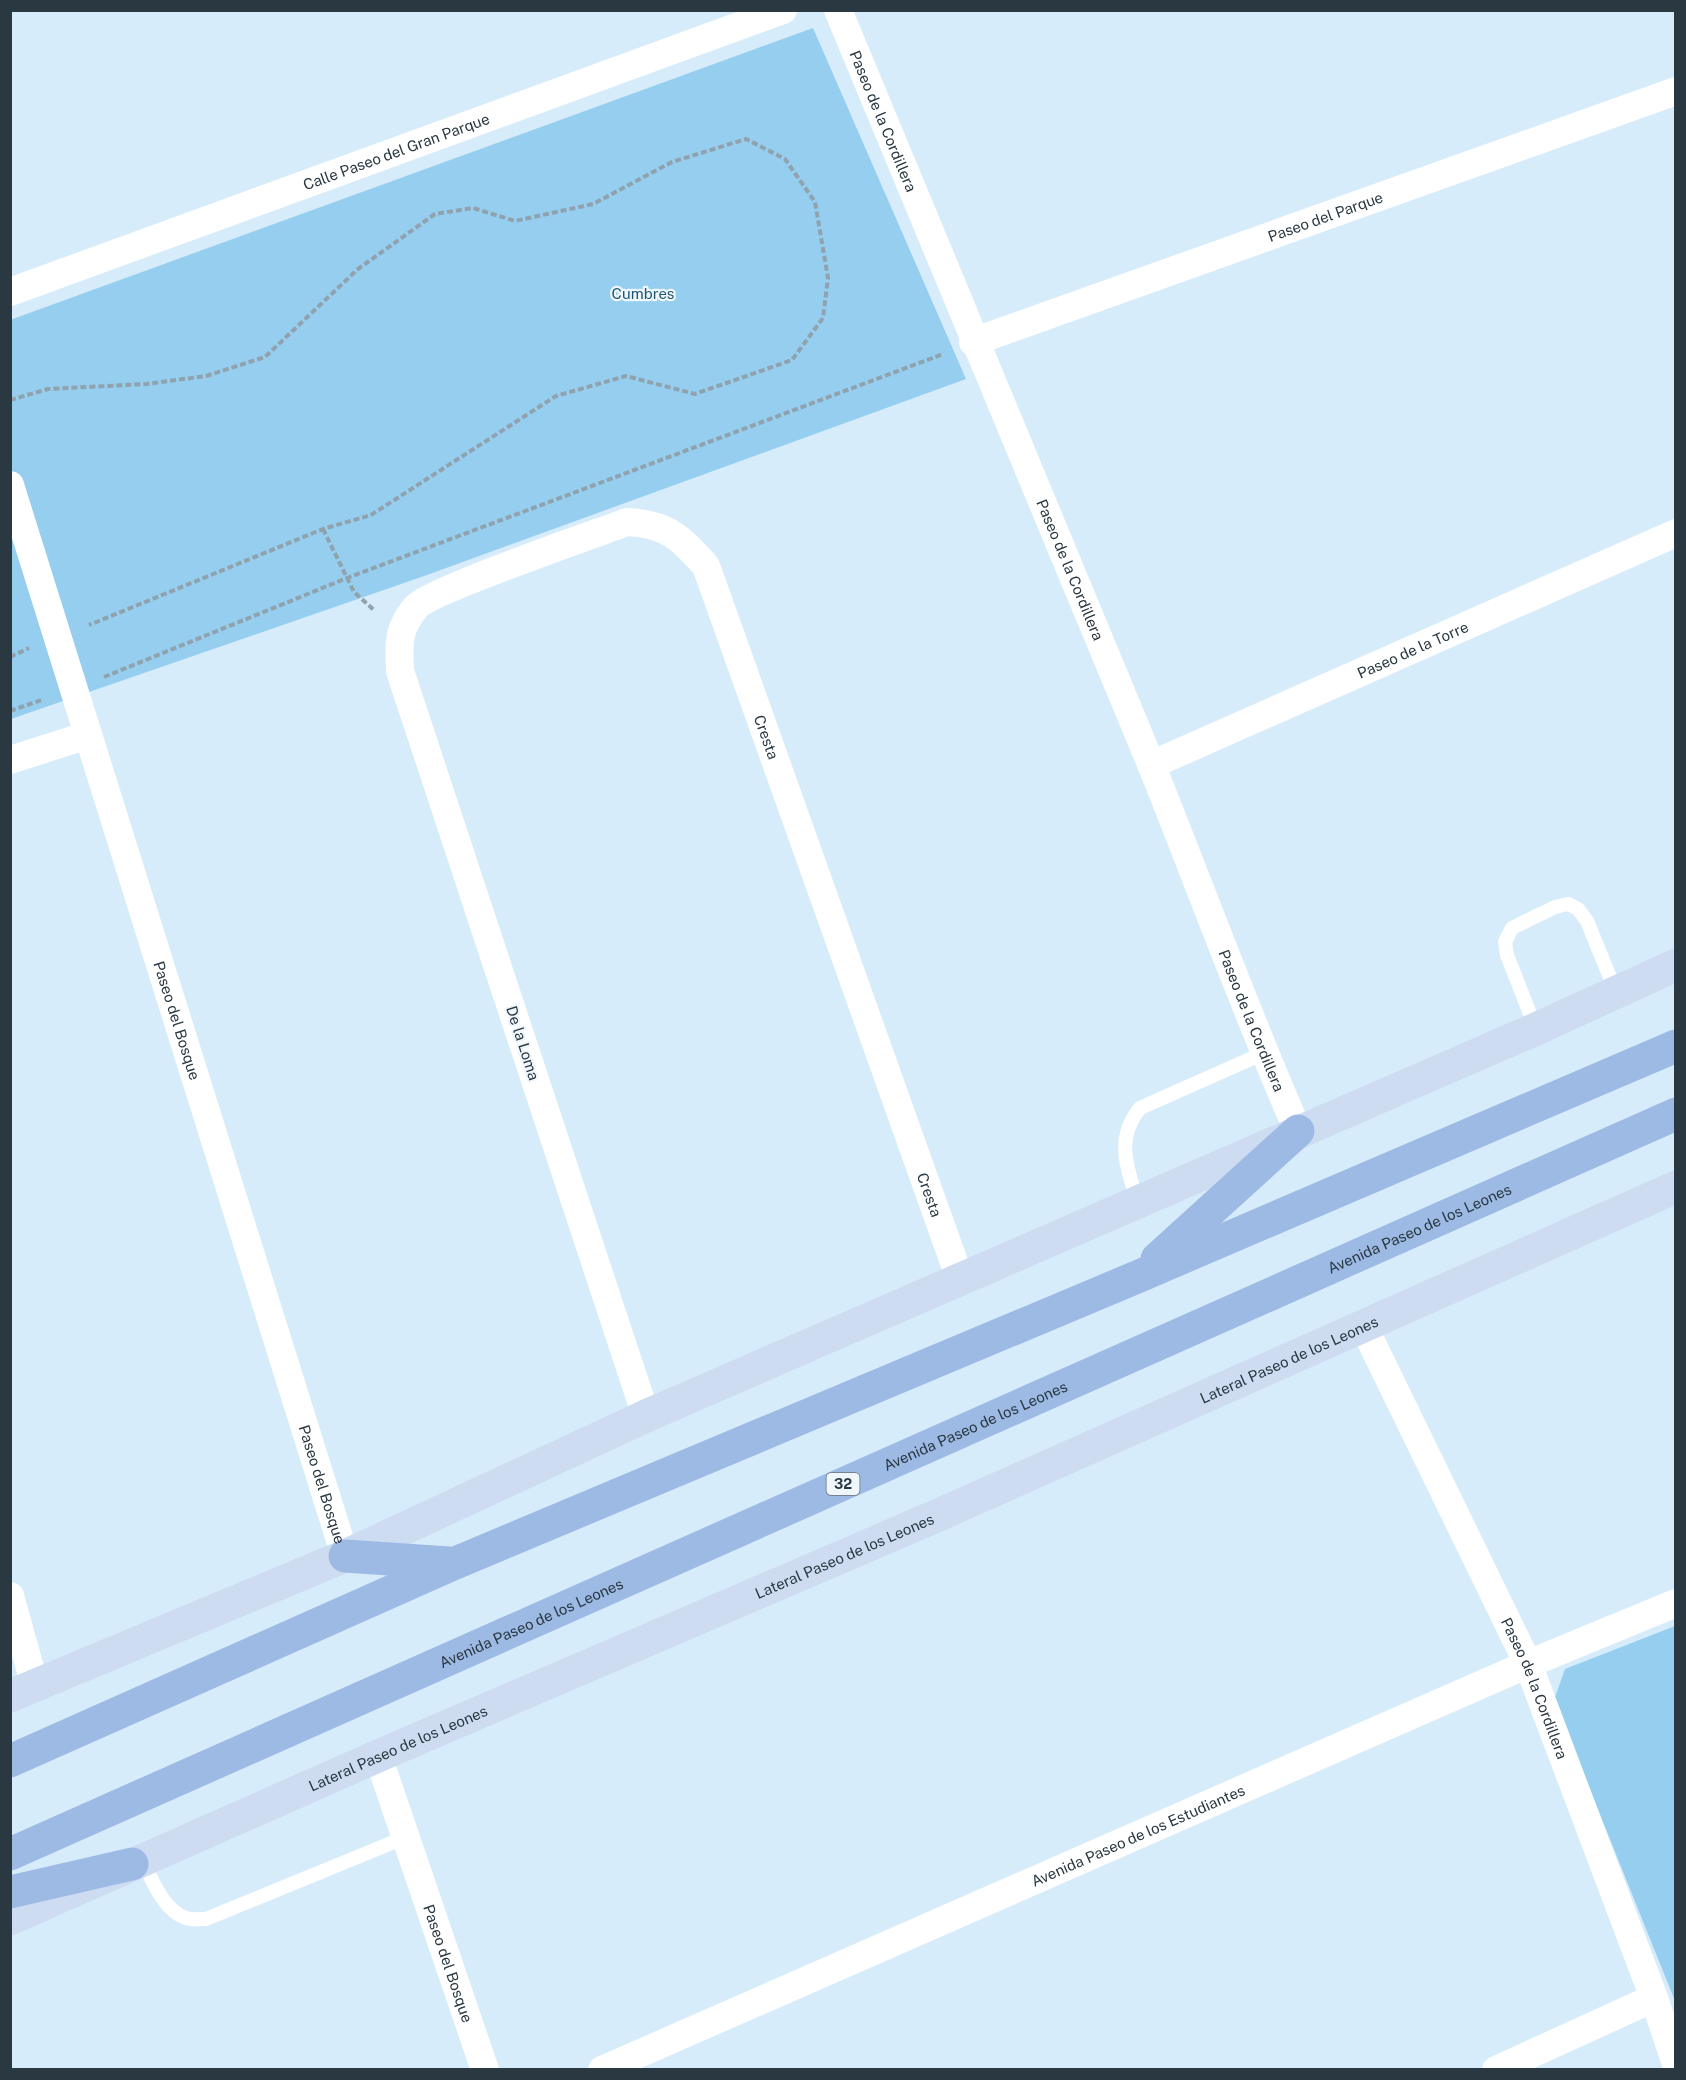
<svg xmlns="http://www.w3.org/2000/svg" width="1686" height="2080" viewBox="0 0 1686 2080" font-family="'Public Sans',sans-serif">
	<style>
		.green { fill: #95ceef }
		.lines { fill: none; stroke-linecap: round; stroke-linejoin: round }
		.path { stroke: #90a2ae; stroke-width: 4; stroke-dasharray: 6 3; stroke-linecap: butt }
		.lane { stroke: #fff; stroke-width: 14 }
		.street { stroke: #fff; stroke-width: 28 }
		.secondary { stroke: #cedcf2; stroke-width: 33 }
		.primary { stroke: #9dbae5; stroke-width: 33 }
		.labels { text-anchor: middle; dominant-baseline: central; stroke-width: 4.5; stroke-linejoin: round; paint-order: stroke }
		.shield { fill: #f0f7fc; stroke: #657179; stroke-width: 1.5 }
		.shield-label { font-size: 14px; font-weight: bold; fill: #293841 }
		.street-label { font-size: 15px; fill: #293841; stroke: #f0f7fc }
		.park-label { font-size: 15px; fill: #205874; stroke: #f0f7fc }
	</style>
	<rect width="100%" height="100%" fill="#d7ecfa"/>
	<path class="green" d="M813,28L966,379L427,575L11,719L10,320Z
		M1675,1626V2001L1554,1700L1565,1669Z"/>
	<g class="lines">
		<path class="path" d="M10,400L48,389L146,384L206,376L265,357L358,269L435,214L473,208L515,221L593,204L672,162L746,139L785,159L815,202L828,278L823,318L792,360L695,394L626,376L556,396L371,515L323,529L89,625
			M323,529L354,592L375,611
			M10,657L29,648
			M104,677L347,578L943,354
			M10,711L44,699"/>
		<path class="lane" d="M1536,1029L1507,955L1505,942L1512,928L1555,907L1568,904L1578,909L1587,921L1616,992
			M1137,1201C1127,1166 1115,1139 1140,1108L1264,1053
			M143,1861C152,1880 164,1911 186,1918C192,1920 200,1919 206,1919L406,1837"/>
		<g class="street">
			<path id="s1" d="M838,10C941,262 1048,512 1151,764C1200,886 1245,1010 1298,1131"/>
			<path id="s2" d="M10,292L783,10"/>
			<path id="s3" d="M973,342L1676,91"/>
			<path id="s4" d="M10,485L345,1556"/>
			<path d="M10,760L88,735"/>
			<path id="s5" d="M1151,765L1676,533"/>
			<path id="s6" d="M1363,1325L1528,1664L1654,1998L1676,2064"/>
			<path id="s7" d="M646,1416L400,671C399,643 397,630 416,607C429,591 595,534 627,522C667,524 680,537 706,566L960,1279"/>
			<path d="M10,1596L35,1686"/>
			<path id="s8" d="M378,1756L485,2070"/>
			<path id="s9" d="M602,2070L1528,1664L1676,1603"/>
			<path d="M1496,2070L1654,1998"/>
		</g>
		<g class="secondary">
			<path d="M10,1696L345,1556L646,1416L1536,1029L1676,965"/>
			<path id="s10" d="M10,1919L378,1756L934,1517L1676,1187"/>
		</g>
		<g class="primary">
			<path d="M1157,1259L1298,1131"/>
			<path d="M345,1556L449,1563"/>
			<path d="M10,1761L453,1564L1137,1277L1676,1046"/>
			<path id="s11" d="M10,1854L1676,1114"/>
			<path d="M10,1892L132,1864"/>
		</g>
	</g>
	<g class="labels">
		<rect class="shield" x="826.5" y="1473" width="33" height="22" rx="4.5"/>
		<g class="shield-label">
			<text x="843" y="1484">32</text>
		</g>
		<g class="street-label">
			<text stroke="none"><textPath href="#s1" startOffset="120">Paseo de la Cordillera</textPath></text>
			<text stroke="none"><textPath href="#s2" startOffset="411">Calle Paseo del Gran Parque</textPath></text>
			<text stroke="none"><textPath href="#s3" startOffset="374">Paseo del Parque</textPath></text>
			<text stroke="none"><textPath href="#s1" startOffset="606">Paseo de la Cordillera</textPath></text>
			<text stroke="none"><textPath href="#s5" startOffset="286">Paseo de la Torre</textPath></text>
			<text stroke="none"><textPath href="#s7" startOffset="1356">Cresta</textPath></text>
			<text stroke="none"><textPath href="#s4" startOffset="561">Paseo del Bosque</textPath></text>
			<text stroke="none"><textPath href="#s1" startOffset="1092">Paseo de la Cordillera</textPath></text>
			<text transform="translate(523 1043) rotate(72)">De la Loma</text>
			<text stroke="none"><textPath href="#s7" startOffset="1842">Cresta</textPath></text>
			<text stroke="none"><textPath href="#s11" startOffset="1542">Avenida Paseo de los Leones</textPath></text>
			<text stroke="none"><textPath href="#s10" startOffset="1396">Lateral Paseo de los Leones</textPath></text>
			<text stroke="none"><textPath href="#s11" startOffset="1056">Avenida Paseo de los Leones</textPath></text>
			<text stroke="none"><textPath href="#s4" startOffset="1047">Paseo del Bosque</textPath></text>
			<text stroke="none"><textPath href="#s10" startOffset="910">Lateral Paseo de los Leones</textPath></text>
			<text stroke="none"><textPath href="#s11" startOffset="570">Avenida Paseo de los Leones</textPath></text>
			<text stroke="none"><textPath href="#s6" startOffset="402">Paseo de la Cordillera</textPath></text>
			<text stroke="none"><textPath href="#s10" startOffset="424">Lateral Paseo de los Leones</textPath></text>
			<text stroke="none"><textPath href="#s9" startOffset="585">Avenida Paseo de los Estudiantes</textPath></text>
			<text stroke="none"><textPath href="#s8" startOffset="219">Paseo del Bosque</textPath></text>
		</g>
		<g class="park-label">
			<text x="643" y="293">Cumbres</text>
		</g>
	</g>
	<rect width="1686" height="2080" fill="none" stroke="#293841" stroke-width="24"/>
</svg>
